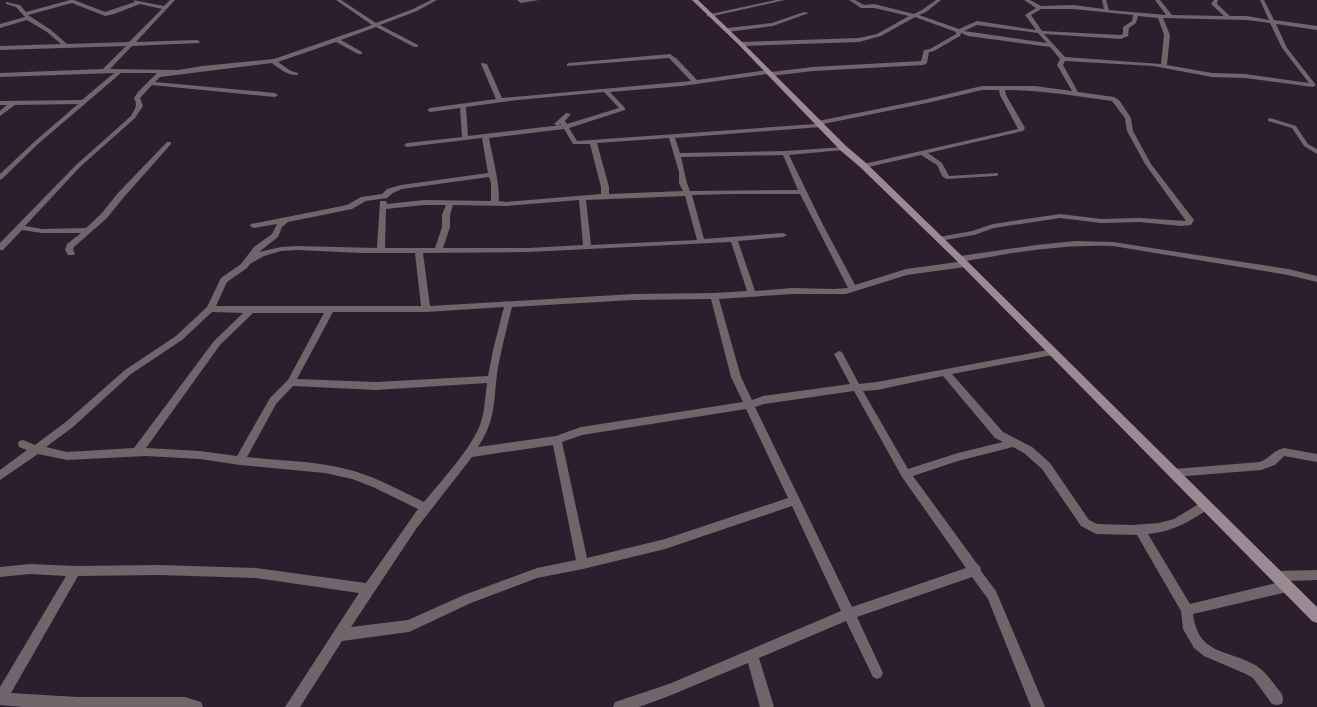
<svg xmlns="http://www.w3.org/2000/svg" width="1317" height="707" viewBox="0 0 1317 707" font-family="'Fira Sans Condensed',sans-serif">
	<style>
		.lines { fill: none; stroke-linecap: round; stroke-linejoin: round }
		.street { fill: #70656a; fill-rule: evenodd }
		.secondary { fill: #9b8a92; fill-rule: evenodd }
	</style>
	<rect width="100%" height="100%" fill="#2c1e2d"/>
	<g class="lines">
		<path class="street" d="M70,0H74L105,12L135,2L133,0L164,6L170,0H175L136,42L197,40L200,42L199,43L132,46L110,69L178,70L202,66L274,59L372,25L336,0H341L376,23L413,9L431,0H437L417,11L380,25L418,45V47H414L376,27L341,40L362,52V54H358L336,42L278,62L291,71L298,73V75C288,76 280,69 272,63L160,77L155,82L275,93L278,95L275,97L152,85L140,98L143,106L135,118L80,167L25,226L42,229L86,228L101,214L118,193L167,142H171V144L124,197L107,218L74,247L73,250L75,253L74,255H68L65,250L67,244L81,233H42L22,230L3,250H0V243L76,165L131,116C135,109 138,105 134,98L138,92L157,73H121L38,144L2,179L0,180V174L34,142L78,104L15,105L0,116V111L7,105H0V101L82,100L114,73L0,77V73L103,69L126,46L0,50V46L61,44L47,32L27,20L0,28V24L25,17L16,7L6,4V2L20,5L26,12ZM72,3L105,16L114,14L140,4L162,9L129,42L67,44L51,30L28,15Z
			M517,0H539L521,3Z
			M776,0H785L709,17L706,15Z
			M849,0H855L864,5L874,4L914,14L922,10L936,0H941L926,12L919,15L959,29L977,21L1036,30L1025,15L1036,8L1024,0H1030L1041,6L1073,5L1104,9L1102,0H1106L1109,10L1166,15L1155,0H1160L1172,15L1224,16L1211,4L1214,0H1218L1217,4L1230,16H1247L1269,20L1260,0H1264L1274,20L1317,26V30L1276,24L1287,48L1316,85L1313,87L1245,78L1212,77L1153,66L1065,61L1063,65L1078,92L1114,97L1119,100L1131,118L1133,131L1151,164L1194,220L1191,225L1181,226L1140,222L1101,223L1060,218L994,228L974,235L939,241L935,239L939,237L972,231L993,224L1060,214L1101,219L1140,218L1186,221L1145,164L1127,131L1125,118L1112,101C1076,96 1042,90 1005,90L1006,95L1025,128L1023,131L928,153L942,163L949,176L998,173V175L996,176L946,179L942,176L937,165L921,155L864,168L861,166L864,164L1018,129L1000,95L999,90H982L927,103L823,124V126L821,127L675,138L680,153L785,151L845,147L846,148L843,150L789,155L821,221L855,285L906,269L965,261L969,264L965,267L907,275L846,294H792L719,299L741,377L752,400L763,396L850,384L834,354L839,351L842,352L859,384L877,382L1053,349L1056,350L1057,352L1053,355L952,374L1003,432L1032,447L1050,463L1089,520L1097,524L1132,525L1159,523L1174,519L1202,502L1206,500L1210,502L1211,505L1210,508C1190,521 1173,532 1148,534L1190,604L1284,581L1273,580L1271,576L1273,572L1277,571L1317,570V580L1289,581L1291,582L1293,586L1291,590L1287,592L1193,614C1198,655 1227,649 1255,665C1266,671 1274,685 1282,694L1283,699L1282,704L1277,705L1272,704L1253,678L1246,674L1204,656L1194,648L1183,629L1181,611L1137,535L1096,534L1081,526L1042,469L1024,453L1013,447L958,461L913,476L978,565L980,566L981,571L996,591L1045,707H1031L988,599L972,577L857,617L883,673L881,677L877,679L873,677L846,621L759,658L774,707H760L748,663L669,696L639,707H613L615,702L669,684L841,611L792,506L665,549L583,569L537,578L471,603L409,632L342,641L300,707H285L359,593L256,578L159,575L78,576L11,693L77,697H185L201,702L203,707H23L0,705V687L66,576L30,574L0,577V567L30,564L75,566L159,565L256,568L366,583L418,509L373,487L352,479L325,473L240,465L200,459L146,456L67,460L38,454L0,480V470L27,450L19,447L18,444L19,441L23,440L35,445L67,421L125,370L176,336L207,307L221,278L241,264L254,247L272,234L277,224L254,228L250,226L251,224L347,205L361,197L382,194L387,189L401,185L488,173L482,138L407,147L404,145L407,143L462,137L460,108L430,112L427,110L430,108L496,99L481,64L482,63L487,64L502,98L691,81L669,58L567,66V64L569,63L670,54L677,59L697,80L768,70L771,72L813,67L921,61L924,50L930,49L956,34V32L915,17L881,36L859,42L741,46L738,44L741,42L859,38L877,34L909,16L874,8H861ZM1041,9H1073L1133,15L1132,21L1123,27V34L1120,35L1042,31L1031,15ZM1138,16L1158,18L1164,35L1161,64L1065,57L1044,34L1121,39L1128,36L1129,28L1136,23ZM1163,18L1247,20L1270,23L1282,48L1309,83L1245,74L1212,73L1167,65L1170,35ZM977,25L1038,33L1047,43L964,31ZM961,33L968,36L1050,47L1060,59L1057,65L1072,91L1035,86H982L927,99L818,121L815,124L577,141L569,128L625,110V108L610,92L682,86L767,74L770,76L813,71L924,65L927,63L929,52L934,51L960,36ZM604,92L619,108L567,124L565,121L571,114L566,113L554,124L557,126L561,124V125L468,136L466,107L518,100ZM564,129L573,144H590L601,187V194L506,202L499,201C499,180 493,159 489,138ZM669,138L679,172V183L683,191L609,194V187L597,143ZM783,155L798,190L690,191C685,180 684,168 681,157ZM489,177L491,183V201L424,200L387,204L386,201H380L377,248L297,246L281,247L259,252L278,237L282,227L288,222L352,209L366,201L387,198L393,193L402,189ZM732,194H800L848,288L834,289L792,288L755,291L738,241L783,237L787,235L783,233L704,239L692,195ZM685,196L697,240L591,245L586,200ZM579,200L583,245L528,248H443L450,227V215L453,205L506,206ZM424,205H446L442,215V227L435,248H385L386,209ZM731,242L747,291L714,293L633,294L430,306L423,253L528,252ZM297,250L363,253H415L421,306H216L227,282L247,268L250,264L264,256L281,251ZM711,299L731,377L743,402L581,427L556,436L478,447C497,418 493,400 498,367C502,347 507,327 512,307L633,300ZM504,307L493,350L488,376L376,382L297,379L333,312H426ZM212,312L243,313L214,341L134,448L67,452L46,447L73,427L131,374L182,340ZM253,313H324L288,380L270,398L237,456L200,451L146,448L220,345ZM943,376L995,438L1003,442L958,453L908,469L863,391L877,390ZM487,383C485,396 485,410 481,422C473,447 441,481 424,502C401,491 378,478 354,471C320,461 282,461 247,457L276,404L293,386L376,390ZM854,391L902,477L966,568L852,607L755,407L764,404ZM746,409L788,498L665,539L587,558L562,442L582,435ZM553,445L576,560L537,568L464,595L408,620L351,627L416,529L472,457Z
			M804,12L809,13L773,26L727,32L724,30L727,28L772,23Z
			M1270,118L1296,126L1308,144L1317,149V154L1304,146L1292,128L1268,121V119Z
			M1075,241L1113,242L1288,269L1317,276V282L1288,275L1113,246C1061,244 1011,253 960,262L956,259L960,256L1036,245Z
			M1284,448L1317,454V462L1284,456L1275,465L1261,470L1174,477L1170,476L1169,473L1170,470L1174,469L1260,462C1270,458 1274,450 1284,448Z"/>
		<path class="secondary" d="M692,0H698L743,43L846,146L866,163L963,257L1317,607V623L1312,621L957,261L860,167L840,150L739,45Z"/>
	</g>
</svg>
